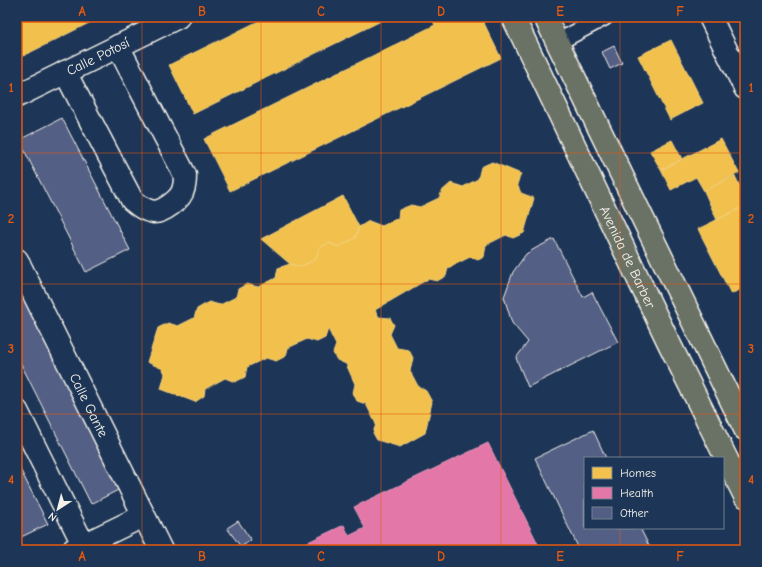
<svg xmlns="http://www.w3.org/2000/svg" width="762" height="567" viewBox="0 0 762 567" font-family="'Comic Neue',sans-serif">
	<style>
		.homes { fill: #f2c14e; stroke: #f3cf7c }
		.health { fill: #e377a8; stroke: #e89cbb }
		.building { fill: #535e85; stroke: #f4f1e8 }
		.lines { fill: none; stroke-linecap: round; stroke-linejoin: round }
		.pedestrian-casing { stroke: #f4f1e8; stroke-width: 19 }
		.minor-casing { stroke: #f4f1e8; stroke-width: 25 }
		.primary-casing { stroke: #f4f1e8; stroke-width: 25 }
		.pedestrian { stroke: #1d3557; stroke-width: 16 }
		.minor { stroke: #1d3557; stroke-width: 22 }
		.primary { stroke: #6b7165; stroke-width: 22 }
		.grid { fill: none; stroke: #e8590c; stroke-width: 1; stroke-opacity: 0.55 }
		.labels { text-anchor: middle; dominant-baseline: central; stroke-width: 4; stroke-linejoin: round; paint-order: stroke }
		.street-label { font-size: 14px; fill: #f4f1e8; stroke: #1d3557 }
		.neatline { fill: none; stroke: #e8590c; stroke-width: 1.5 }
		.grid-label { font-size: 13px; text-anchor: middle; font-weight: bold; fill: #e8590c }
	</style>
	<rect width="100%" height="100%" fill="#1d3557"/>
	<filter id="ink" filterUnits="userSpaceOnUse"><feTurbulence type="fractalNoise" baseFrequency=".025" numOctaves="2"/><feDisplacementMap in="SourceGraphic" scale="8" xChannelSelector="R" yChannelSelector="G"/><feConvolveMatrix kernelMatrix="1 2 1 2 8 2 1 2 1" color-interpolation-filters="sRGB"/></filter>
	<g filter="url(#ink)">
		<path class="homes" d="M17,17H101L17,59Z
			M267,17H389L193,114L169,65Z
			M431,17H481L501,58L230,191L204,139L435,25Z
			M671,40L703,103L670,120L638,56Z
			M721,139L739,173L704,191L696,177L671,190L661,170Z
			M672,140L682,159L661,170L650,151Z
			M492,162L521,174L517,184L521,193L534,198L524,233L513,238L506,235L486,245L484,257L478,260L470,257L448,268L446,276L437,281L428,279L375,310L379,317L390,318L394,325L390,334L397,348L409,350L413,358L410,371L418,386L426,391L432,402L425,433L400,447L377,440L373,433L376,424L366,404L357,401L353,393L355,384L346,364L337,360L333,353L336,345L328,329L325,338L317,342L307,339L288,348L286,356L276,361L266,358L247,367L245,377L235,382L225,378L205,389L204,396L195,402L161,389L165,374L163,369L147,362L158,328L168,323L178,326L194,318L197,309L209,302L220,305L236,297L238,289L247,284L258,287L276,278L278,268L290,264L300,267L316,259L319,248L329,243L339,247L355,238L359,227L369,221L382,226L398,218L399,210L411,205L420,207L439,198L442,191L451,183L463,187L478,179L481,167Z
			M735,176L745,197V206L717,220L704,191Z
			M343,196L359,227L355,238L339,247L329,243L319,248L316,259L300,267L290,264L261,239Z
			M745,206V287L731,294L698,229Z"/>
		<path class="health" d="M488,443L541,550H291L344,525L349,536L365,528L354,507Z"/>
		<path class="building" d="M614,46L622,63L610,69L602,52Z
			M62,118L130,250L86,272L19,140Z
			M554,239L583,297L592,292L618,342L528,387L516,358L528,342L512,323L504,297L513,272L526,254L536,248Z
			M25,300L120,489L91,504L17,356V304Z
			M593,430L606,458H585V528H640L651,550H578L579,549L535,458Z
			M17,463L48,524L19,538L17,533Z
			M238,521L251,540L241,547L227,528Z
			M219,545L222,550H208Z"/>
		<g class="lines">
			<g class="pedestrian-casing">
				<path id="pedestrian" d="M558,42L605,17"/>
			</g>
			<g class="minor-casing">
				<g id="minor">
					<path d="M710,17L745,88"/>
					<path d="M65,72L132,200C138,205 145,211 154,212C163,212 181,199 183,190C185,185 185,180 185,175L118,46"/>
					<path id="s1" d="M17,96L178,17"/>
					<path id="s2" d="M17,260L161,550"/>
					<path d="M17,411L86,550"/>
					<path d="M73,550L143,516"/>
				</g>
			</g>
			<g class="primary-casing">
				<g id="primary">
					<path id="s3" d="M513,17L668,341L745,496"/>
					<path d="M545,17L745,429"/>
				</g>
			</g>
			<use href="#pedestrian" class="pedestrian"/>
			<use href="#minor" class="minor"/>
			<use href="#primary" class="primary"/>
		</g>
	</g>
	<path class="grid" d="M142,17V550M261,17V550M381,17V550M501,17V550M620,17V458M17,153H745M17,284H745M17,414H745M620,528V550"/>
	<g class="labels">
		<g class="street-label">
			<text stroke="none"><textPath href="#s1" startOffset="90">Calle Potosí</textPath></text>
			<text stroke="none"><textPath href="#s3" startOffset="266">Avenida de Barber</textPath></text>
			<text stroke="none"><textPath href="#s2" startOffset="162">Calle Gante</textPath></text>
		</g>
	</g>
	<rect width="762" height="567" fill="none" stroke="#1d3557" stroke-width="44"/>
	<rect x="584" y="457" width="140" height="72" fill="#1d3557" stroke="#738091"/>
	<rect x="592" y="467" width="20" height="12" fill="#f2c14e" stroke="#738091"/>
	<text x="620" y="477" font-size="12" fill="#f4f1e8">Homes</text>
	<rect x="592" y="487" width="20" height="12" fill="#e377a8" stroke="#738091"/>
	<text x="620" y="497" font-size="12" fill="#f4f1e8">Health</text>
	<rect x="592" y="507" width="20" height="12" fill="#535e85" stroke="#738091"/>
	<text x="620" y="517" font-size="12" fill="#f4f1e8">Other</text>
	<g transform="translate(58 509) rotate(216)" stroke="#1d3557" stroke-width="3" paint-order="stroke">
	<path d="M0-3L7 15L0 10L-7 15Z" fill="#f4f1e8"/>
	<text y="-6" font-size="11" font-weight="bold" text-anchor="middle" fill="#f4f1e8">N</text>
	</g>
	<rect x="22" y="22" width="718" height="523" class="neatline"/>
	<g class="grid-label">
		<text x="82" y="16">A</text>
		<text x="202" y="16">B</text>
		<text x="321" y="16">C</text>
		<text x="441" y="16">D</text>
		<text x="560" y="16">E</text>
		<text x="680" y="16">F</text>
		<text x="11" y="92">1</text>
		<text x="751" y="92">1</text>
		<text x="11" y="223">2</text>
		<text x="751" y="223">2</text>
		<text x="11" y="353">3</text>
		<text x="751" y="353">3</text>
		<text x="11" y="484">4</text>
		<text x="751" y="484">4</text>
		<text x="82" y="561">A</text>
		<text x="202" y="561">B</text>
		<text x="321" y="561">C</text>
		<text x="441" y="561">D</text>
		<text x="560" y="561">E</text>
		<text x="680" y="561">F</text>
	</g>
</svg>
